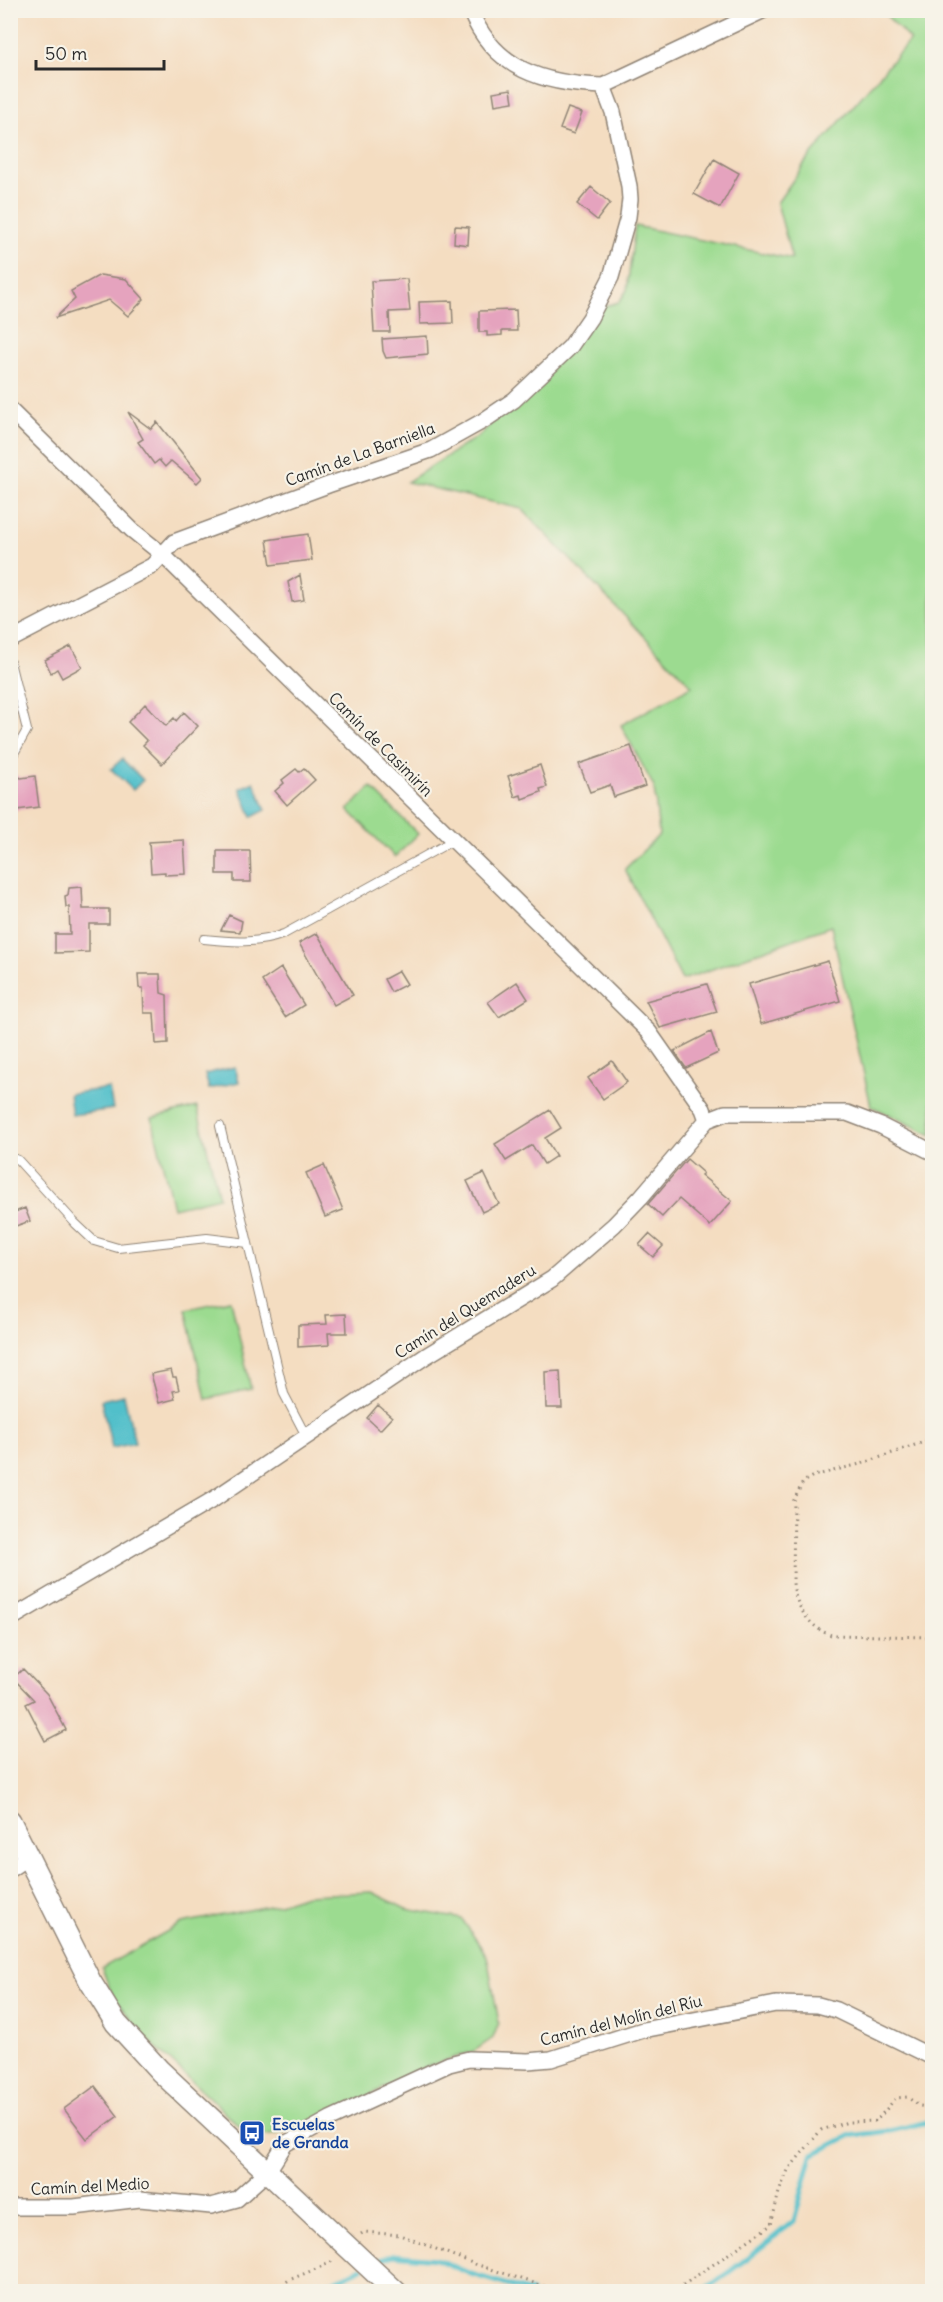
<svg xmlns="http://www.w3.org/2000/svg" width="943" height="2302" viewBox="0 0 943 2302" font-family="Delius,sans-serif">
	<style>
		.green { fill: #9cdb90; stroke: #64835e; stroke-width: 1.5 }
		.water { fill: #51bfca; stroke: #3e757a; stroke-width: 1.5 }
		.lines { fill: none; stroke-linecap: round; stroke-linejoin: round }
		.stream { stroke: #51bfca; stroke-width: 5 }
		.building { fill: #e5a3be }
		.lane-casing { stroke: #908476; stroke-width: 10 }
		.street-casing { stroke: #908476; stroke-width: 18 }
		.secondary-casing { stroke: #908476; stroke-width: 24 }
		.path { stroke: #908476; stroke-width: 3; stroke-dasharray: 1.5 4.5; stroke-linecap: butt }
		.lane { stroke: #fff; stroke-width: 8 }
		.street { stroke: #fff; stroke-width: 15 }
		.secondary { stroke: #fff; stroke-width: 21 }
		.secondary-bridge-casing { stroke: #908476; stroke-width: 24; stroke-linecap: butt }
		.secondary-bridge { stroke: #fff; stroke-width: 21 }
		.labels { text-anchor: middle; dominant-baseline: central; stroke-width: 4.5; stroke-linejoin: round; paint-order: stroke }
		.street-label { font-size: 16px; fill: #2b2b2b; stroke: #f7f3e8 }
		.transit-label { font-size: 16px; font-weight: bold; fill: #164399; stroke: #f7f3e8; text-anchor: start }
	</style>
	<rect width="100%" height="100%" fill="#f7f3e8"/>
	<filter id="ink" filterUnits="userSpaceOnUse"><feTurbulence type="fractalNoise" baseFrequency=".0167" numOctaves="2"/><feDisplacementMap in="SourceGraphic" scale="12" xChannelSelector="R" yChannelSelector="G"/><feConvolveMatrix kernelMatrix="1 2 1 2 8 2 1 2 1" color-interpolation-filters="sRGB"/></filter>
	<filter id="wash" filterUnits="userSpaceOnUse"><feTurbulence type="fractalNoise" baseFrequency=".008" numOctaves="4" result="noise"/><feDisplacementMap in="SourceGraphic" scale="24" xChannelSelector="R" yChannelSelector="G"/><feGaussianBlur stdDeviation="1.35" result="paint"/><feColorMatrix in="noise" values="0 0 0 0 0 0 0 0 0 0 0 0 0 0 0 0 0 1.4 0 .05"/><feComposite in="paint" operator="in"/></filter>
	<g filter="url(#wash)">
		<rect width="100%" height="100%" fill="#f4ddc1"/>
		<path class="green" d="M882,11H932V1135L871,1106L831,926L682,980L625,869L659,835L654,787L621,725L692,686L522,509L407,482L480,435L605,306L619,302L627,290L635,226L792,259L777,203L807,160L910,40Z
			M371,787L418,834L395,857L348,810Z
			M197,1107L219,1197L173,1208L152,1118Z
			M231,1300L251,1389L206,1399L186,1309Z
			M372,1892L406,1909L462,1919L487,1956L499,2023L493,2038L474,2051L429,2066L302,2128L270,2135L251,2137L143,2035L112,1995L102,1968L182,1923L279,1904L306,1895Z"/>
		<path class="water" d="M122,759L143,780L133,790L111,769Z
			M254,782L266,810L252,817L240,788Z
			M235,1067L239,1082L209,1089L205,1074Z
			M109,1088L113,1109L72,1115L69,1094Z
			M124,1395L135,1443L112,1448L101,1400Z"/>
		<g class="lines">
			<path class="stream" d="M374,2263L393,2255L436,2259L471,2274L531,2292
				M312,2292L362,2268
				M702,2292L749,2257L794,2221L812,2155L849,2136L890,2131L932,2121"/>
		</g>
		<g id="blocks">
			<path class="building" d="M511,89L513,102L495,105L493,92Z
				M568,108L582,113L574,134L560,129Z
				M714,159L739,173L720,208L694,194Z
				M591,187L610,203L597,220L577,204Z
				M455,226L469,227L468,245L454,243Z
				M100,275L126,279L144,299L128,316L109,300L55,318L75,299L71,291Z
				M407,279L410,311L389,312L390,332H374L371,281Z
				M452,301L453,323L420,324L419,302Z
				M516,310L517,331H502V335L487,336V332H479V311Z
				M427,336L428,354L386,358L383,351L382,339Z
				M128,412L151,429L157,422L202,478L197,483L171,461L165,467L159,460L154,464L138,442L143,439Z
				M308,534L312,560L271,565L267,540Z
				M300,575L304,600L292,602L288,582Z
				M71,646L82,667L62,678L57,669L51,673L45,660Z
				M145,704L166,726L174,718L176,721L184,712L198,726L162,764L143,745L147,741L128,722Z
				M631,746L645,786L614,797L610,785L590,792L579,764Z
				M540,765L547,787L540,789L541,792L522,799L521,795L515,797L508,776Z
				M304,768L315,780L287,805L275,791L284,783L282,780L296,769L299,772Z
				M10,772L21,778L35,776L39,807L10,811Z
				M184,840L186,874L165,875V872L151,873L149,842Z
				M217,851H250L251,882H234V874H217Z
				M82,887L83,909H109V924H89V952L55,953V934H70L69,907H66L65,896L68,895L69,888Z
				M229,915L242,921L240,932L221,930Z
				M317,933L353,995L334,1005L299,943Z
				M828,961L840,1001L761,1024L749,984Z
				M281,968L304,1005L285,1017L262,981Z
				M399,971L407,984L391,992L384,979Z
				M138,974H160L161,993L167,995L168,1043L156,1044L154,1013H144L143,988H139Z
				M517,982L528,999L499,1017L488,1002Z
				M707,984L717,1012L660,1028L646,1001Z
				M711,1032L718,1053L686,1068L674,1051Z
				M612,1061L627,1082L603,1099L588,1078Z
				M550,1110L561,1128L545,1138L556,1156L544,1164L532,1145L506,1161L495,1144Z
				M687,1159L703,1173L701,1175L732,1201L710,1226L679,1199L662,1217L648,1204Z
				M324,1165L343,1210L325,1217L306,1173Z
				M484,1173L499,1204L482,1212L467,1181Z
				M25,1208L30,1221L10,1228V1214Z
				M649,1234L663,1246L653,1257L639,1245Z
				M346,1314L347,1333H328L329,1345L298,1347V1325L327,1324L326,1315Z
				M171,1370L173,1377H176L179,1390L173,1391L175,1399L159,1403L151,1374Z
				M560,1371L562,1408H546L545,1372Z
				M378,1405L392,1417L380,1430L367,1418Z
				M23,1669L47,1694L66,1730L45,1741L26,1704L34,1700L13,1678Z
				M95,2086L118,2116L87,2139L64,2109Z"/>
		</g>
	</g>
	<g filter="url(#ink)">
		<use href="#blocks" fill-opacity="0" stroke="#908476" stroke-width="1.5"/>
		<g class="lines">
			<g class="lane-casing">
				<path id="lane" d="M10,662L27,730L13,755
					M204,939C232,942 258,944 284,934L452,841
					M220,1126L284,1394L306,1436
					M10,1157L18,1160L75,1223L94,1241L118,1248L207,1238L248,1243"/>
			</g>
			<g class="street-casing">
				<path id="street" d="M603,86L764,10
					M10,410L132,530L162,554L649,1032L703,1109L707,1120
					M10,640L152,566L174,542L328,485L431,450L483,421L514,400L570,347L590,318L611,277L628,217L630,199L629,186L613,112L603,86C544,84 494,70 470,10
					M10,1619L214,1499L426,1356L552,1279L614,1225L641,1197L707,1120L725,1113H847L881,1126L932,1152
					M10,1869L28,1857
					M10,2207H74L140,2199L211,2206L237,2199L268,2171L285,2144L330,2119L449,2064L469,2059L528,2061L551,2059L643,2030L776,2004L818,2005L836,2010L932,2057"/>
			</g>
			<g class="secondary-casing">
				<path id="secondary" d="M10,1821L90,1981L116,2023L160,2071L336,2236
					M382,2279L396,2292"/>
			</g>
			<path class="path" d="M932,1439L864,1463L813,1476L803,1482L794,1500L793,1583C795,1605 809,1628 831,1635L932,1637
				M361,2234L364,2232L400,2235L475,2264L562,2292
				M272,2292L289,2280L330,2263L334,2259
				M660,2292L683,2285L771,2225L779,2192L788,2170L821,2130L848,2122L876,2121L896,2098L907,2097L920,2106L932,2108"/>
			<use href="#lane" class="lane"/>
			<use href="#street" class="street"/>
			<use href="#secondary" class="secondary"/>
			<g class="secondary-bridge-casing">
				<path id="secondary-bridge" d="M336,2236L382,2279"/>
			</g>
			<use href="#secondary-bridge" class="secondary-bridge"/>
		</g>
	</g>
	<defs>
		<g id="bus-square" transform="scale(1.35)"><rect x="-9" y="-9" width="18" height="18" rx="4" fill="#1a4fb4" stroke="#f7f3e8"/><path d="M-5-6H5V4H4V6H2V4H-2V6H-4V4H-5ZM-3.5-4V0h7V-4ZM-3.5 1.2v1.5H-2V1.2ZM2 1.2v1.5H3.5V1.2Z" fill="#fff"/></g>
	</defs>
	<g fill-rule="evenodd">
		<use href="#bus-square" x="252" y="2133"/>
	</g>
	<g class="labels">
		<g class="street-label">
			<text transform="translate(360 454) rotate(-20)">Camín de La Barniella</text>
			<text transform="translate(381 744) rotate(45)">Camín de Casimirín</text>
			<text transform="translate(465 1311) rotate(-32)">Camín del Quemaderu</text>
			<text transform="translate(621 2020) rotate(-14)">Camín del Molín del Ríu</text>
			<text transform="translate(90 2186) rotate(-3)">Camín del Medio</text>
		</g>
		<g class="transit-label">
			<text x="272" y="2124">Escuelas<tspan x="272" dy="18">de Granda</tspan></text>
		</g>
	</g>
	<rect width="943" height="2302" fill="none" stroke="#f7f3e8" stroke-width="36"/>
	<path d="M36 60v9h128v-9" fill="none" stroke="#2b2b2b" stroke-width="3"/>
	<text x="45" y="60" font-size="18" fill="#2b2b2b" stroke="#f7f3e8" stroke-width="4.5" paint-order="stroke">50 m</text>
</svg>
